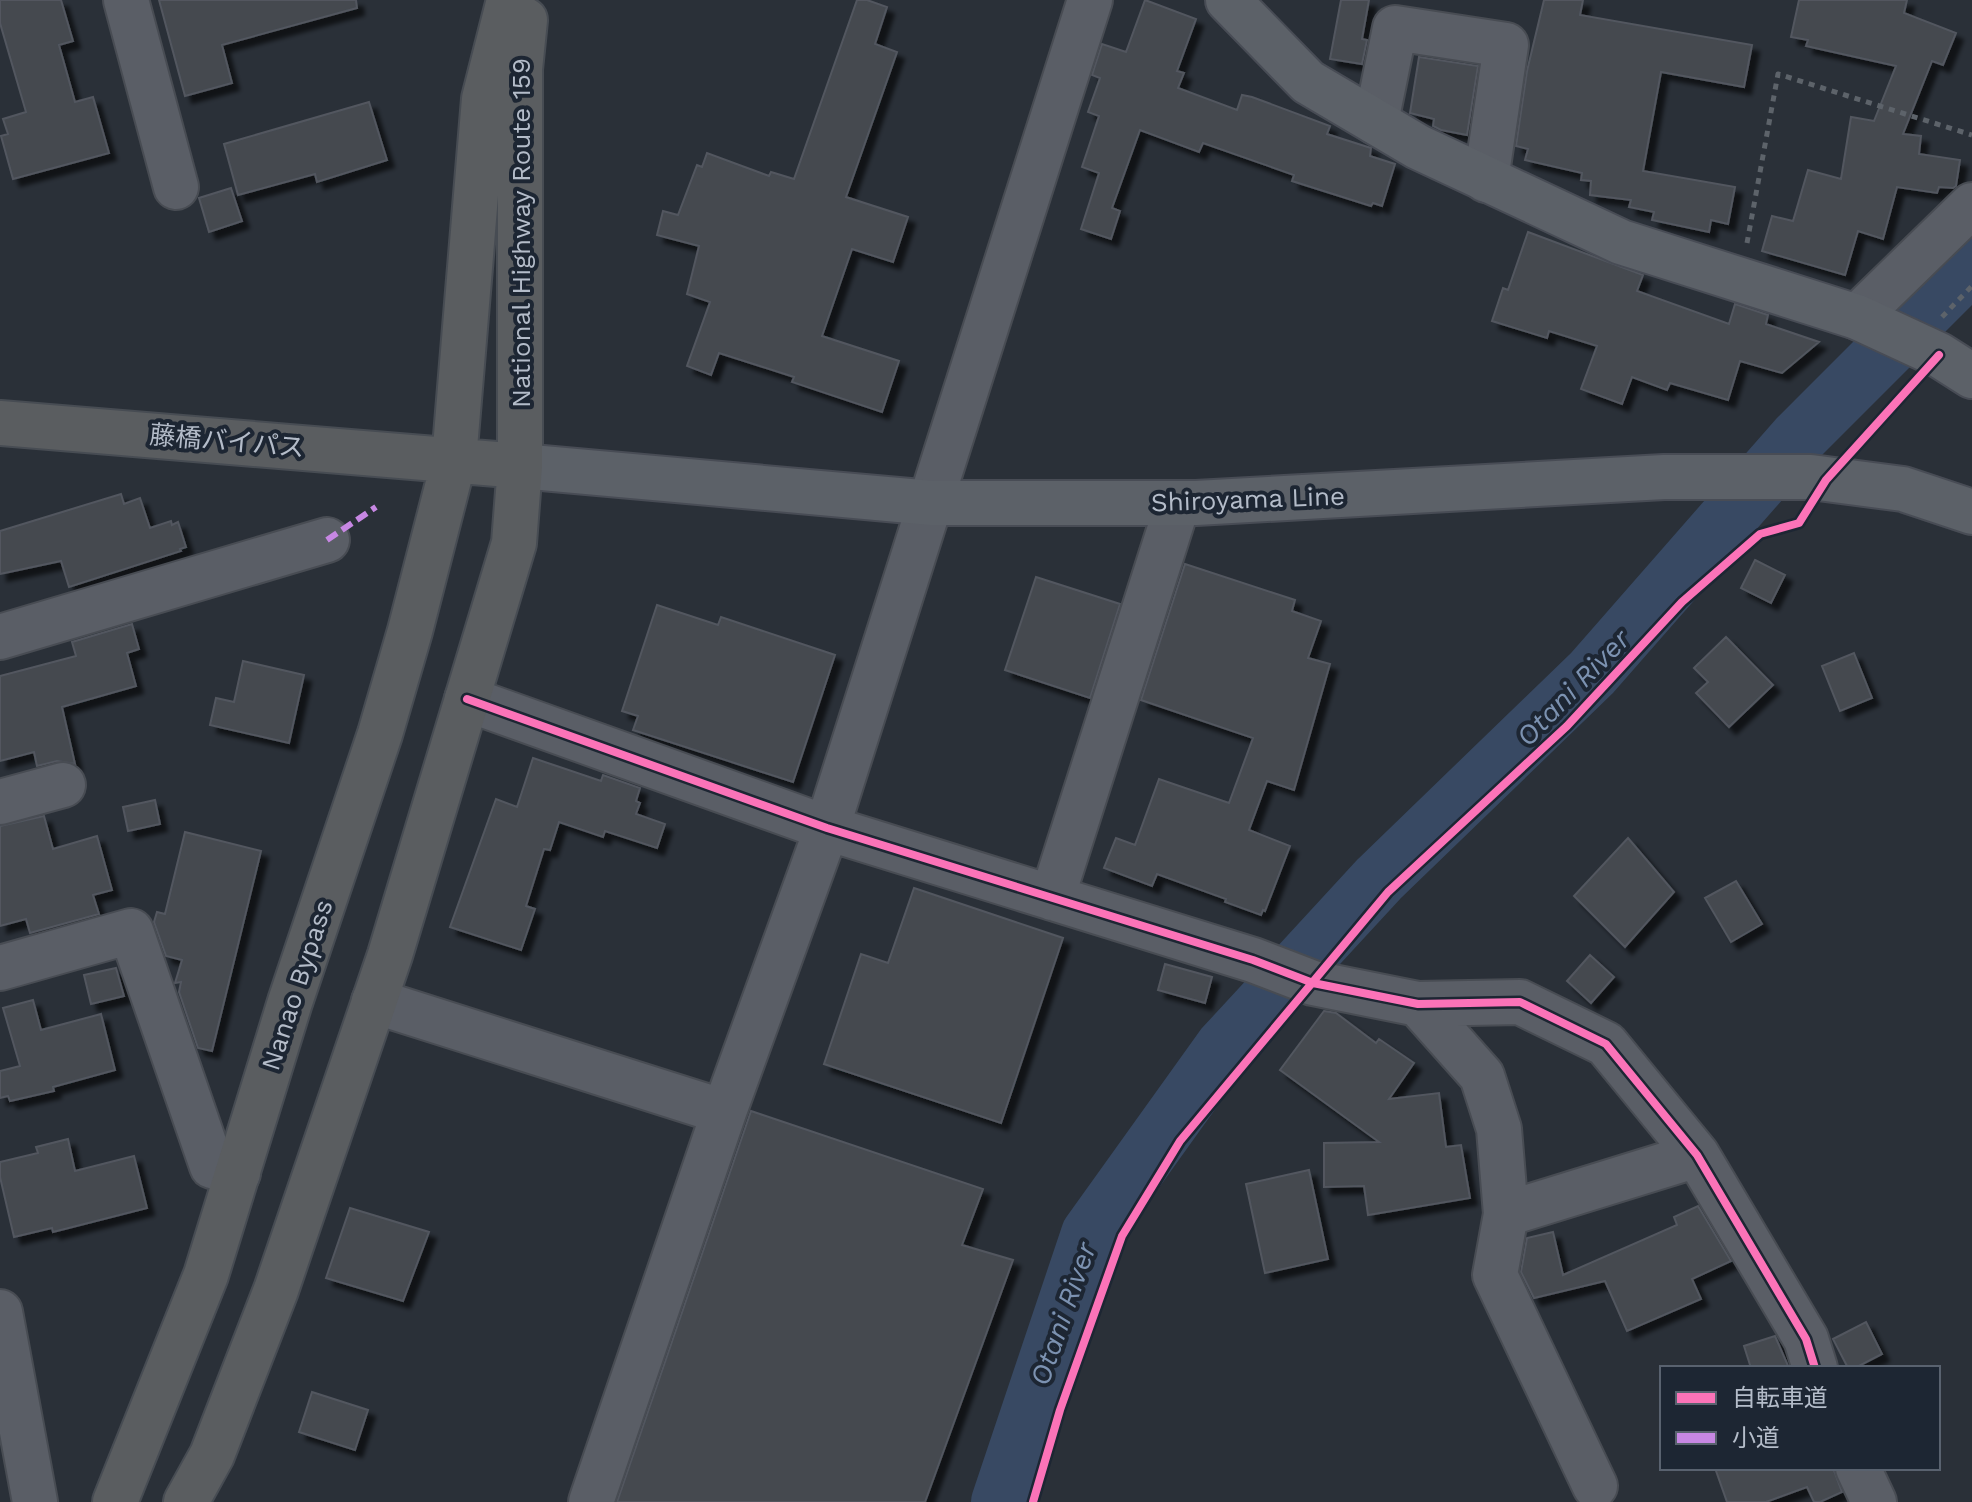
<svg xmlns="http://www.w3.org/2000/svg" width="1972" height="1502" viewBox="0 0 1972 1502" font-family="'Work Sans','Noto Sans JP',sans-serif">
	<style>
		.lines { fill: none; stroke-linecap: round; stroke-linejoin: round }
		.river { stroke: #384963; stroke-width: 58 }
		.building { fill: #444950; stroke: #52575f; stroke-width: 2; filter: url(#shadow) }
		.minor-casing { stroke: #484c53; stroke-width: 48 }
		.major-casing { stroke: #484c55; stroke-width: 48 }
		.highway-casing { stroke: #474c53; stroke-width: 48 }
		.path { stroke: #5d636a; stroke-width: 5; stroke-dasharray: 6 6; stroke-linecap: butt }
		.minor { stroke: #5a5e66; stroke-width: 44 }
		.major { stroke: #5c6168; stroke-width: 44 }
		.highway { stroke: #5a5d60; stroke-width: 44 }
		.quiet { stroke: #c787e3; stroke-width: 6; stroke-dasharray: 12 6; stroke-linecap: butt }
		.cycleway-casing { stroke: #1d2633; stroke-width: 13 }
		.cycleway { stroke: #fb73b8; stroke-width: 8 }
		.labels { text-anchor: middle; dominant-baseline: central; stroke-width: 8; stroke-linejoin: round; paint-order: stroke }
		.street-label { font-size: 26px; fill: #b4bcc9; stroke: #1d2633 }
		.water-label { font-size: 28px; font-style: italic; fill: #7c92b1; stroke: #1d2633 }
	</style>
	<defs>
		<filter id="shadow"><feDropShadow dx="7" dy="7" stdDeviation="2" flood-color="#0009"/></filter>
	</defs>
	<rect width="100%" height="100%" fill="#2a3038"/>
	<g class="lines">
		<path class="river" d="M1000,1502L1090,1234L1224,1047L1379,879L1592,673L1797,439L1972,264"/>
	</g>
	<path class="building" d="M0,0H61L73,41L59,45L75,102L93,97L109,153L13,179L1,136L8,134L3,119L26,112L0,23Z
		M159,0H356L357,8L222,45L232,83L185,96Z
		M857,0H867L887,7L875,44L897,52L846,197L908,217L893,262L852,249L822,336L899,361L882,412L792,382L794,377L719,353L711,375L687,366L710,302L687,294L699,246L657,235L663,211L678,215L697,165L702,167L707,153L769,176L771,172L794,179Z
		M1145,0L1196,19L1177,71L1184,73L1178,88L1237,110L1242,95L1252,97L1330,126L1327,134L1371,148L1370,156L1395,164L1382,206L1373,203L1371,206L1292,181L1294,175L1203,143L1199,152L1140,130L1112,208L1120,211L1111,239L1081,229L1099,173L1082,167L1099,116L1088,112L1100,78L1092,75L1102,44L1126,52Z
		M1341,0H1369L1362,39L1367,40L1362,64L1330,59Z
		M1544,0H1583L1580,15L1752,45L1744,87L1661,72L1643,171L1735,187L1728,224L1711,220L1709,232L1652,220L1654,212L1629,207L1631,200L1590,195L1591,181L1581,180L1582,173L1525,160L1528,149L1516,146L1527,71Z
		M1799,0H1907L1904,13L1956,33L1943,65L1932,61L1903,134L1921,136L1919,154L1960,160L1956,186L1953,188L1939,187L1937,193L1897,187L1883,239L1858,231L1845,275L1762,251L1772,216L1793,221L1808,170L1841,179L1851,117L1874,121L1896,66L1806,46L1808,40L1791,37Z
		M1419,57L1478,66L1467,135L1441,130L1433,126L1434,119L1410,113Z
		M369,102L387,160L317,182L315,174L238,195L224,144Z
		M231,188L242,221L209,232L199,198Z
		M1528,232L1643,275L1637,291L1729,324L1735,304L1768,315L1766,324L1819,342L1782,373L1740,361L1728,400L1670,383L1667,390L1632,377L1622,404L1581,389L1597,346L1549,331L1547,338L1492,321L1503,288L1508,290Z
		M121,494L124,504L140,498L150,528L171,521L172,525L178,522L186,547L180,549L181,551L69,587L61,561L0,574V531Z
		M1755,560L1785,575L1771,603L1741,588Z
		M1185,564L1295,600L1292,611L1321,621L1308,658L1330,664L1294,790L1267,781L1249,830L1290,846L1265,911L1263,910L1261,915L1225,902L1226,899L1157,874L1152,886L1104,868L1116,838L1135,845L1159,779L1229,803L1253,738L1141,700Z
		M1036,577L1120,604L1090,698L1005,670Z
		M657,605L718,625L721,617L835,655L793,782L633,730L638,716L622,711Z
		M132,624L139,649L127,653L136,686L62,707L75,764L57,761L37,766L34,752L0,761V676L76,656L72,642Z
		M1726,637L1773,685L1729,727L1696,693L1708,682L1694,668Z
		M1854,653L1872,698L1840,711L1822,666Z
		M243,661L304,675L289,743L210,725L216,698L234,702Z
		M533,758L601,781L603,775L640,788L636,801L640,803L636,814L665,824L657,848L605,831L603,837L559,822L550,850L544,849L526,906L535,909L521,950L450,927L496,799L517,807Z
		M155,800L160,824L128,831L123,807Z
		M44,816L53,849L97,836L112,890L93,895L99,914L30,933L26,919L0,926V826Z
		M185,832L261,851L212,1051L198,1048L179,992L181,982L175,983L182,960L166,956L154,922L157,912L165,914Z
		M1628,838L1674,892L1625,947L1574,896Z
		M1736,881L1762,924L1731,942L1705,898Z
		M914,888L1063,938L1001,1123L824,1064L861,954L888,963Z
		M1590,955L1614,977L1591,1003L1567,981Z
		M1165,964L1212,977L1205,1003L1158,990Z
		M116,968L124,996L91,1004L84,975Z
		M33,1000L41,1030L101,1014L115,1070L53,1087L54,1091L10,1101L8,1096L0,1098V1071L20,1066L3,1008Z
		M1324,1011L1336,1013L1376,1043L1379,1039L1414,1063L1389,1099L1439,1093L1446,1147L1461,1145L1470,1198L1368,1215L1364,1186L1324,1187V1143L1379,1142L1280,1070Z
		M751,1111L983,1189L962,1245L1013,1260L925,1502H617Z
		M68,1139L75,1171L134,1156L147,1208L53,1232L52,1228L14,1237L0,1177V1162L38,1153L36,1147Z
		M1309,1170L1328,1259L1265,1273L1246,1184Z
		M1698,1206L1731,1261L1692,1279L1701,1299L1627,1331L1605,1281L1534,1298L1521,1272L1527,1238L1553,1232L1563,1275L1677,1225L1674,1217Z
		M350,1208L429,1232L403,1301L326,1278Z
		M1866,1322L1882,1354L1855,1368H1848L1833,1339Z
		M1775,1336L1789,1368H1751L1744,1346Z
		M312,1392L368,1410L355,1450L299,1432Z
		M1715,1468H1833L1842,1492L1820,1502H1814L1807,1487L1766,1502H1727Z"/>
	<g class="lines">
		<g class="minor-casing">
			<path id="minor" d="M126,0L176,187
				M1376,122L1395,28L1506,45L1486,180
				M1857,317L1972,205
				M0,637L327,540
				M467,699L827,828L1253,960L1313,983L1418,1004L1520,1002L1606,1044L1697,1155L1806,1339L1815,1368
				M0,802L63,785
				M1052,898L1178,503
				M0,968L131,931L212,1166L238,1173
				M374,1001L724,1112
				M1418,1004L1482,1076L1499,1129L1506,1214L1495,1275L1595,1486
				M1506,1214L1697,1155
				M0,1312L35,1502
				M1858,1468L1874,1502
				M591,1502L724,1112L827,828L1090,0"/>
		</g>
		<g class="major-casing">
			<path id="major" d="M1228,0L1308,82L1418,147L1621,242L1857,317L1939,355L1972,376
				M520,466L932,503H1196L1664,477H1811L1903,489L1972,512"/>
		</g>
		<g class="highway-casing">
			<path id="highway" d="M0,423L520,466
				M115,1502L206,1275L290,1002L380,734L410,631L454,460L484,99L509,0
				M186,1502L212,1455L276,1290L390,955L514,543L520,466V69L525,20"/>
		</g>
		<path class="path" d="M1747,243L1778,74L1972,135
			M1942,317L1972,286"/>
		<use href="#minor" class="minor"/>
		<use href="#major" class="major"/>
		<use href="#highway" class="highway"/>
		<path class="quiet" d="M327,540L376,507"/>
		<g class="cycleway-casing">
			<path id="cycleway" d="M467,699L827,828L1253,960L1313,983L1418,1004L1520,1002L1606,1044L1697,1155L1806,1339L1815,1368
				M1033,1502L1060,1410L1122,1236L1180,1141L1388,892L1567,726L1682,602L1760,534L1799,523L1826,480L1939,355"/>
		</g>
		<use href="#cycleway" class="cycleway"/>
	</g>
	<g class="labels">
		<g class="street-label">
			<text transform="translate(521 233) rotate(-90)">National Highway Route 159</text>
			<text transform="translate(227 441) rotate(5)">藤橋バイパス</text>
			<text transform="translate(1248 499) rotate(-2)">Shiroyama Line</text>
			<text transform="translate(297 985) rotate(-72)">Nanao Bypass</text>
		</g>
		<g class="water-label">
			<text transform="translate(1573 688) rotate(-46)">Otani River</text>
			<text transform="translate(1063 1314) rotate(-71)">Otani River</text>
		</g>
	</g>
	<rect x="1660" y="1366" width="280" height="104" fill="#1d2633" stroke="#59626f" stroke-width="2"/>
	<rect x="1676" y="1392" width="40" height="12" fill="#fb73b8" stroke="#59626f" stroke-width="2"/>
	<text x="1732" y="1406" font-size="24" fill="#b4bcc9">自転車道</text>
	<rect x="1676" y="1432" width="40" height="12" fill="#c787e3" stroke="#59626f" stroke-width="2"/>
	<text x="1732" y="1446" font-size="24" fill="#b4bcc9">小道</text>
</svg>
